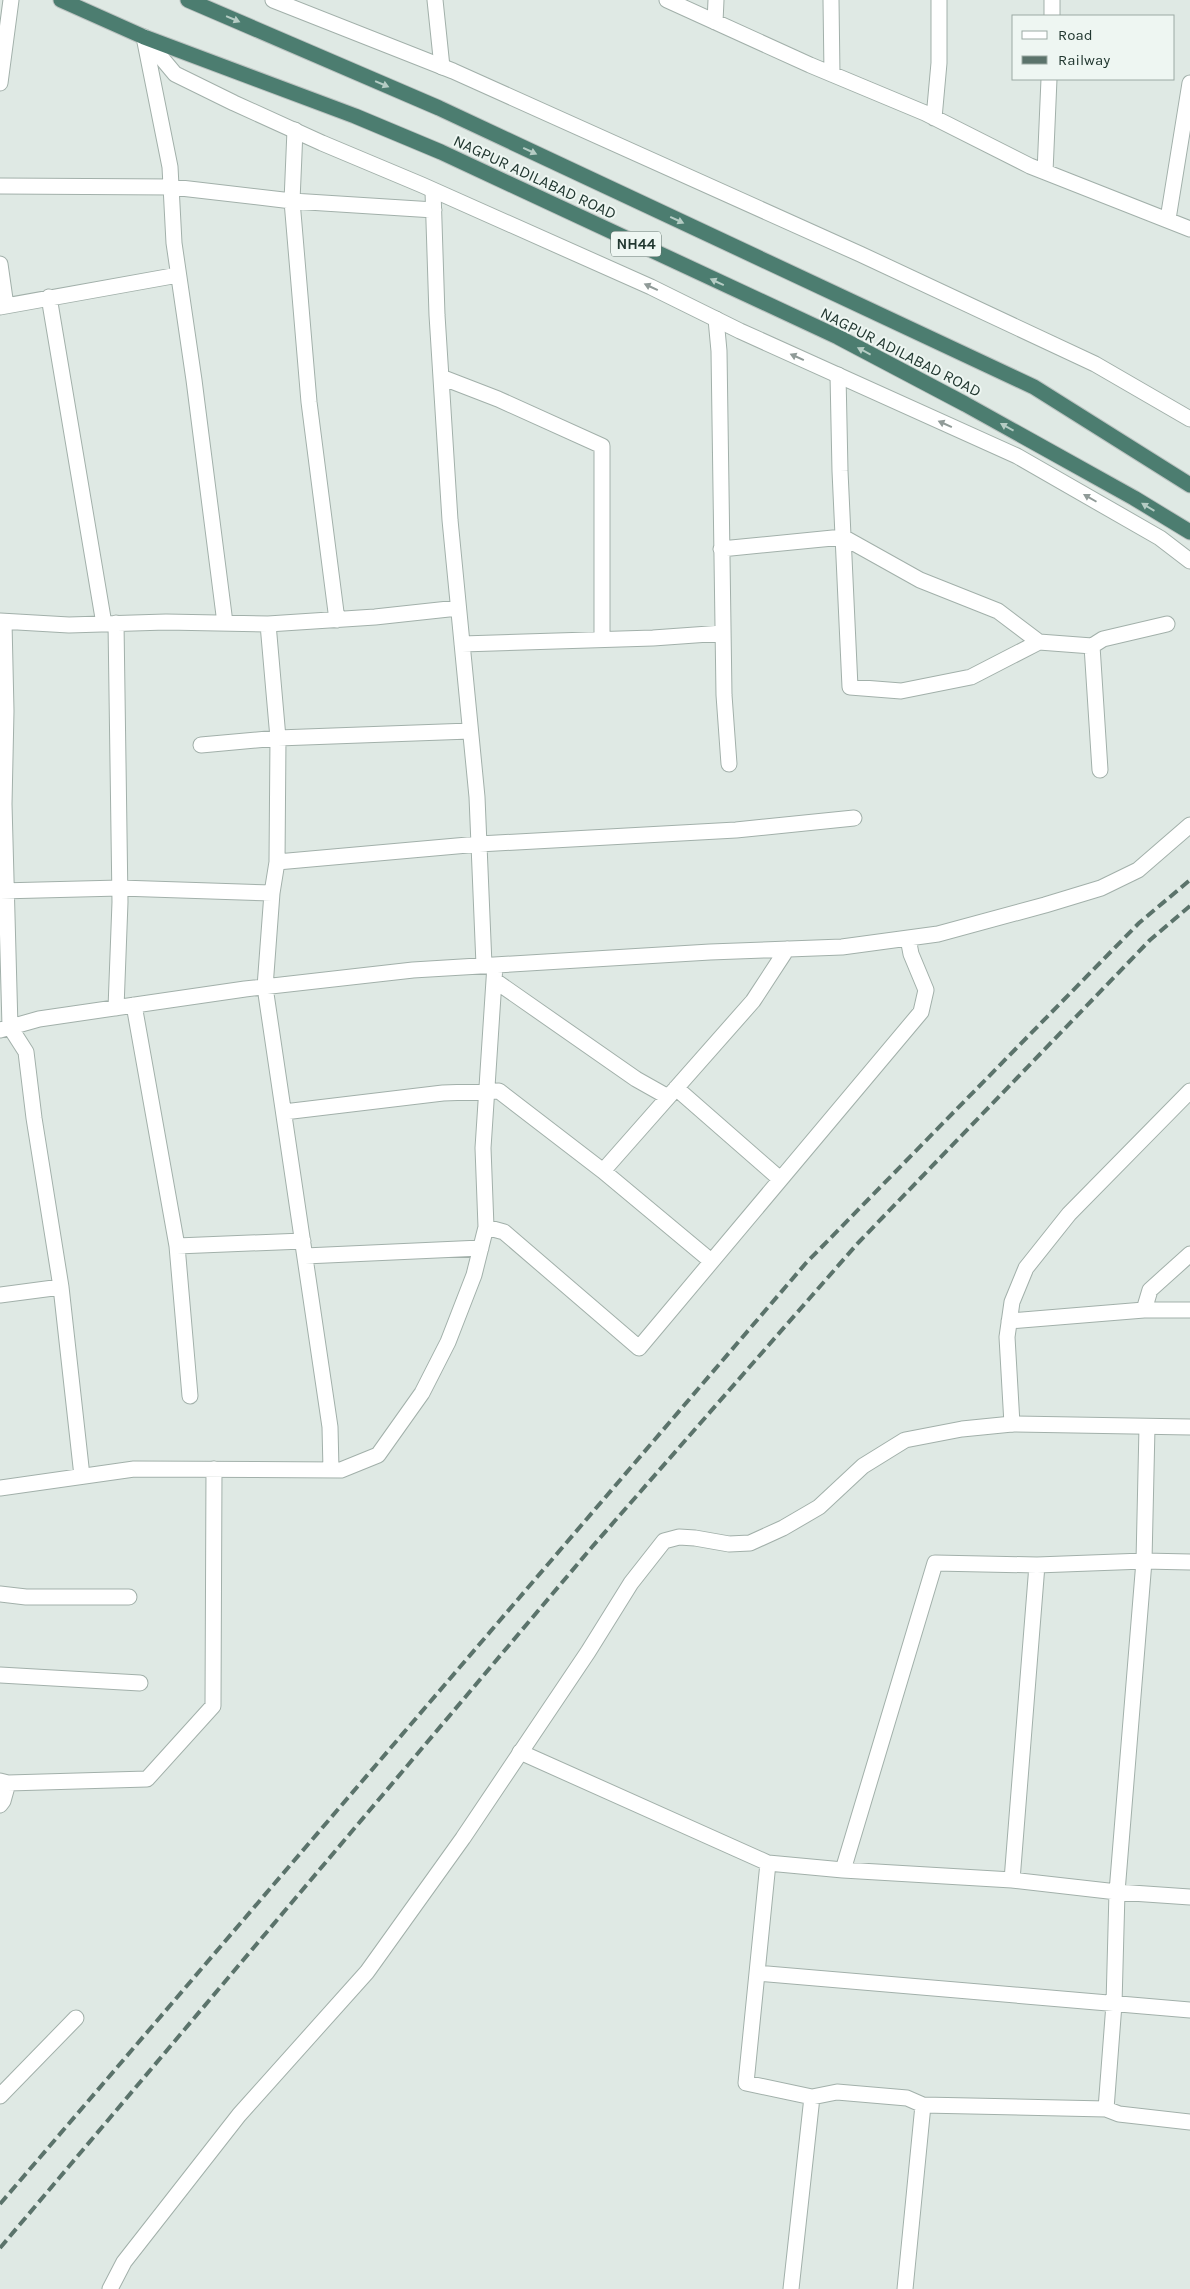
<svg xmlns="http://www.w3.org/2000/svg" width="1190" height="2289" viewBox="0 0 1190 2289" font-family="Karla,sans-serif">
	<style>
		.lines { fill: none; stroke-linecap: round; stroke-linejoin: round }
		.minor-casing { stroke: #a2b0aa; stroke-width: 17 }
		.tertiary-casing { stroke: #a2b0aa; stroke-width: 17 }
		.trunk-casing { stroke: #bcc3c1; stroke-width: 17 }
		.minor { stroke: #fff; stroke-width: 15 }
		.tertiary { stroke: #fff; stroke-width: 15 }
		.trunk { stroke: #4c7d70; stroke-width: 15 }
		.rail { stroke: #5b736b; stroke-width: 4; stroke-dasharray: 10 5; stroke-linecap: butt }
		.oneway { fill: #b5ccc4 }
		.oneway2 { fill: #909b98 }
		.labels { text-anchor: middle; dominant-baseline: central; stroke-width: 4; stroke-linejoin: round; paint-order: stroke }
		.shield { fill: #eef6f2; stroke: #5e706a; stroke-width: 1 }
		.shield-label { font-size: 15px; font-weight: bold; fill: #213730 }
		.street-label { font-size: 16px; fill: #213730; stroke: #eef6f2 }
	</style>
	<rect width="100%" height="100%" fill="#dfe9e4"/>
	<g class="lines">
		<g class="minor-casing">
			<path id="minor" d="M435,0L442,67
				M667,0L810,65L925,113L1030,166L1190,229
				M831,0L832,74
				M1052,16V0
				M715,22L716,0
				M144,37L170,167L174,243L194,380L225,623
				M0,83L11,0
				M934,118L939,63V0
				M295,130L292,201L434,210
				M1045,172L1049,79
				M0,186L172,187L292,201L309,402L337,620
				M433,191L437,315L450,520L477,797L484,965
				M1168,219L1190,83
				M0,264L6,306
				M49,297L104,624
				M0,307L178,275
				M716,319L719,351L724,695L729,764
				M838,375L840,471L850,687L901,691L971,677L1039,642L1092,646L1103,639L1167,624
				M441,377L498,399L602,446V638
				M721,549L843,537L920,580L998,611L1039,642
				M0,621L69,625L166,622L268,624L375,617L458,608
				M4,622L6,711L4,804L10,1027L26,1052L34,1118L61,1287L82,1476
				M268,624L278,738L277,862L272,893L265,987L330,1427L331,1470
				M462,644L653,638L723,633
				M1092,646L1100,770
				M201,745L278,738L470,731
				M277,862L479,844L736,830L854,818
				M0,891L120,888L272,893
				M494,980L636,1079L668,1097
				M134,1005L177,1246L190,1396
				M116,1008L120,902L116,623
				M0,1030L39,1019L245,989L413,970L710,952L842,947L938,934L1045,905L1101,888L1138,870L1190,825
				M676,1088L780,1179
				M284,1112L443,1093L499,1091L603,1171L711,1261
				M603,1171L753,1001L787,949
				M486,1227L504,1232L639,1348L921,1012L926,990L911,954L908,938
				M177,1246L303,1241
				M305,1256L481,1248
				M0,1295L61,1287
				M1144,1310L1150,1290L1190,1254
				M1009,1321L1144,1310H1190
				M1012,1424L1007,1337L1012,1302L1026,1268L1069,1214L1190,1091
				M0,1488L134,1469L341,1470L378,1455L422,1393L448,1342L474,1275L486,1227L483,1148L495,965
				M0,1594L26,1597H129
				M0,1675L140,1683
				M520,1752L768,1863L843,1870L1012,1880L1117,1892L1190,1897
				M0,1781L8,1783L147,1779L213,1706L214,1469
				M0,1805L3,1801L8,1783
				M768,1863L746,2083L812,2097L837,2092L907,2098L923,2105L1106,2109L1119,2114L1190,2122
				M843,1870L935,1563L1037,1565L1144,1561L1190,1562
				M1012,1880L1037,1565
				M757,1973L1190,2010
				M0,2096L76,2018
				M1106,2109L1114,2004L1117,1892L1144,1561L1147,1427
				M791,2289L812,2097
				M905,2289L923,2105"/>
		</g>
		<g class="tertiary-casing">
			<path id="tertiary" d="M273,0L453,71L860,254L1095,364L1190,419
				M144,37L175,74L234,103L322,143L422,185L651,287L740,331L1017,456L1160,538L1190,561
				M110,2289L124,2262L239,2115L367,1972L463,1838L588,1652L631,1583L664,1541L679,1537L695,1538L729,1544L750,1543L783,1528L819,1507L863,1466L905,1440L962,1429L1012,1424L1190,1427"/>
		</g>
		<g class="trunk-casing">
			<path id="trunk" d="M61,0L144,37L355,116L441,152L838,337L965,404L1134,498L1190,532
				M188,0L439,108L1034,387L1190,485"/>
		</g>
		<use href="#minor" class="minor"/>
		<use href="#tertiary" class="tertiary"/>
		<use href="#trunk" class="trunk"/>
		<path class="rail" d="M0,2204L806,1263L1139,923L1190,880
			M0,2248L592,1547L858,1243L1150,940L1190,906"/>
	</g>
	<defs><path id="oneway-solid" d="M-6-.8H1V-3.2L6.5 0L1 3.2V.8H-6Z" transform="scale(1.25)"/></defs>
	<g class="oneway">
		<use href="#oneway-solid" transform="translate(233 19) rotate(23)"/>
		<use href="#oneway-solid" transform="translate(382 84) rotate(23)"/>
		<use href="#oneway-solid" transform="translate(530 151) rotate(25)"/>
		<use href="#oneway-solid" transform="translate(677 220) rotate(25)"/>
		<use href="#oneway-solid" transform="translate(717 282) rotate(-155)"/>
		<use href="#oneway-solid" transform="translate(864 351) rotate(-152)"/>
		<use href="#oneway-solid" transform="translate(1007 427) rotate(-151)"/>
		<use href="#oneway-solid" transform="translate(1148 507) rotate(-149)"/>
	</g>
	<g class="oneway2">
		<use href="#oneway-solid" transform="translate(651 287) rotate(-155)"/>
		<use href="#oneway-solid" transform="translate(797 357) rotate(-156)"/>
		<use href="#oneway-solid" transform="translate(945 424) rotate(-156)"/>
		<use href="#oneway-solid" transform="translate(1090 498) rotate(-150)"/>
	</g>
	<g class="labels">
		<rect class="shield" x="611" y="231.5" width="50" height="25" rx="4"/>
		<g class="shield-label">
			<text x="636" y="244">NH44</text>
		</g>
		<g class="street-label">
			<text transform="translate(535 177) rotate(25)">NAGPUR ADILABAD ROAD</text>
			<text transform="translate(901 352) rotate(27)">NAGPUR ADILABAD ROAD</text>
		</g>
	</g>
	<rect x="1012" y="15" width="162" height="65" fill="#eef6f2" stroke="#9caaa4"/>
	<rect x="1022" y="31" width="25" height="8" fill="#ffffff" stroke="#9caaa4"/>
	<text x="1058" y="40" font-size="15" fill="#213730">Road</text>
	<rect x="1022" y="56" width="25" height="8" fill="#5b736b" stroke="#9caaa4"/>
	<text x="1058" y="65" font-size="15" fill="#213730">Railway</text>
</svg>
